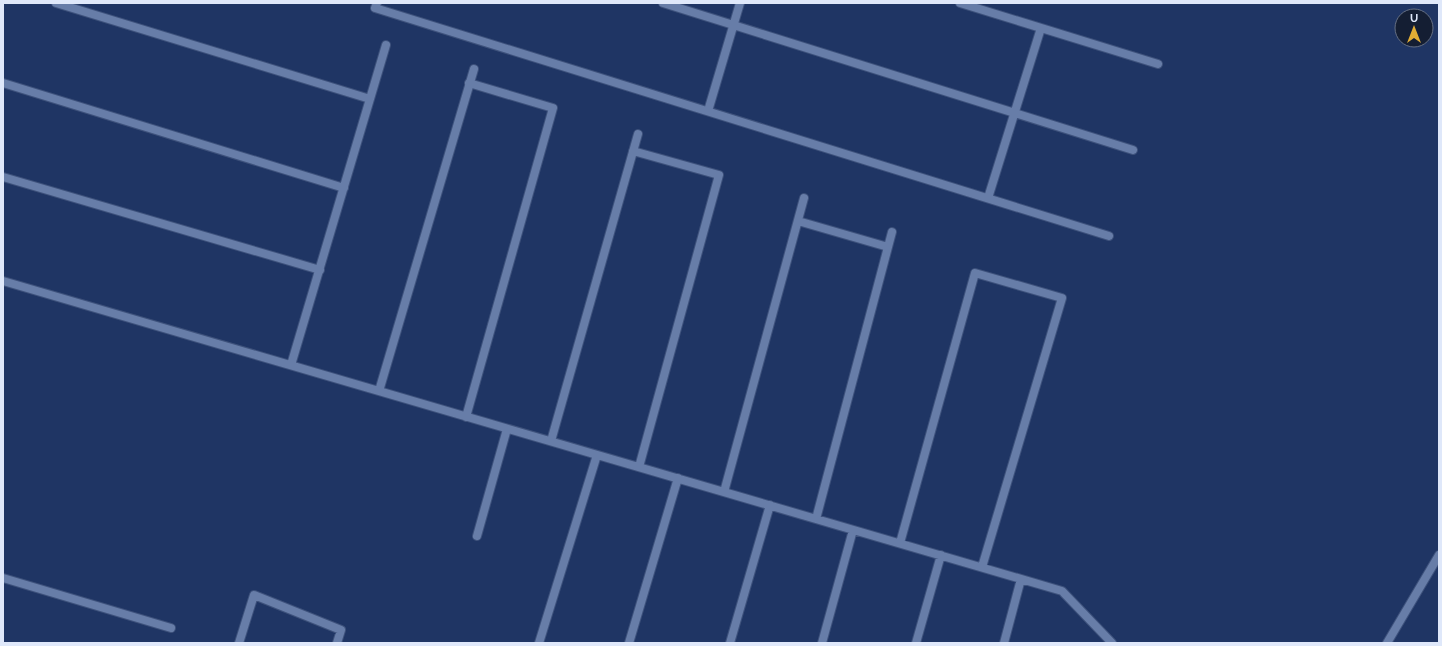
<svg xmlns="http://www.w3.org/2000/svg" width="1442" height="646" viewBox="0 0 1442 646" font-family="Raleway,sans-serif">
	<style>
		.lines { fill: none; stroke-linecap: round; stroke-linejoin: round }
		.minor-casing { stroke: #3e527c; stroke-width: 10 }
		.minor { stroke: #677da8; stroke-width: 8 }
	</style>
	<rect width="100%" height="100%" fill="#1f3564"/>
	<g class="lines">
		<g class="minor-casing">
			<path id="minor" d="M56,3L370,99
				M377,3L375,8L1109,236
				M663,3L1133,150
				M960,3L1158,64
				M3,83L344,188
				M708,111L740,3
				M633,151L719,175L639,467
				M3,177L320,270
				M988,198L1041,28
				M798,221L888,247
				M3,281L1062,591L1112,643
				M291,365L386,45
				M379,391L474,69
				M466,417L553,108L469,83
				M551,441L638,134
				M724,492L804,198
				M816,519L892,232
				M477,536L507,429
				M900,543L975,273L1062,298L982,567
				M3,578L171,628
				M239,643L254,595L341,630L337,643
				M539,643L597,455
				M629,643L678,478
				M730,643L770,505
				M822,643L853,530
				M916,643L941,555
				M1004,643L1021,579
				M1387,643L1439,555"/>
		</g>
		<use href="#minor" class="minor"/>
	</g>
	<rect width="1442" height="646" fill="none" stroke="#dfe8fa" stroke-width="8"/>
	<g transform="translate(1414 28)"><circle r="19" fill="#141e33" stroke="#656f83"/>
	<path d="M0-3L7 15L0 10L-7 15Z" fill="#e3ae35"/>
	<text y="-6" font-size="11" font-weight="bold" text-anchor="middle" fill="#dfe8fa">U</text>
	</g>
</svg>
